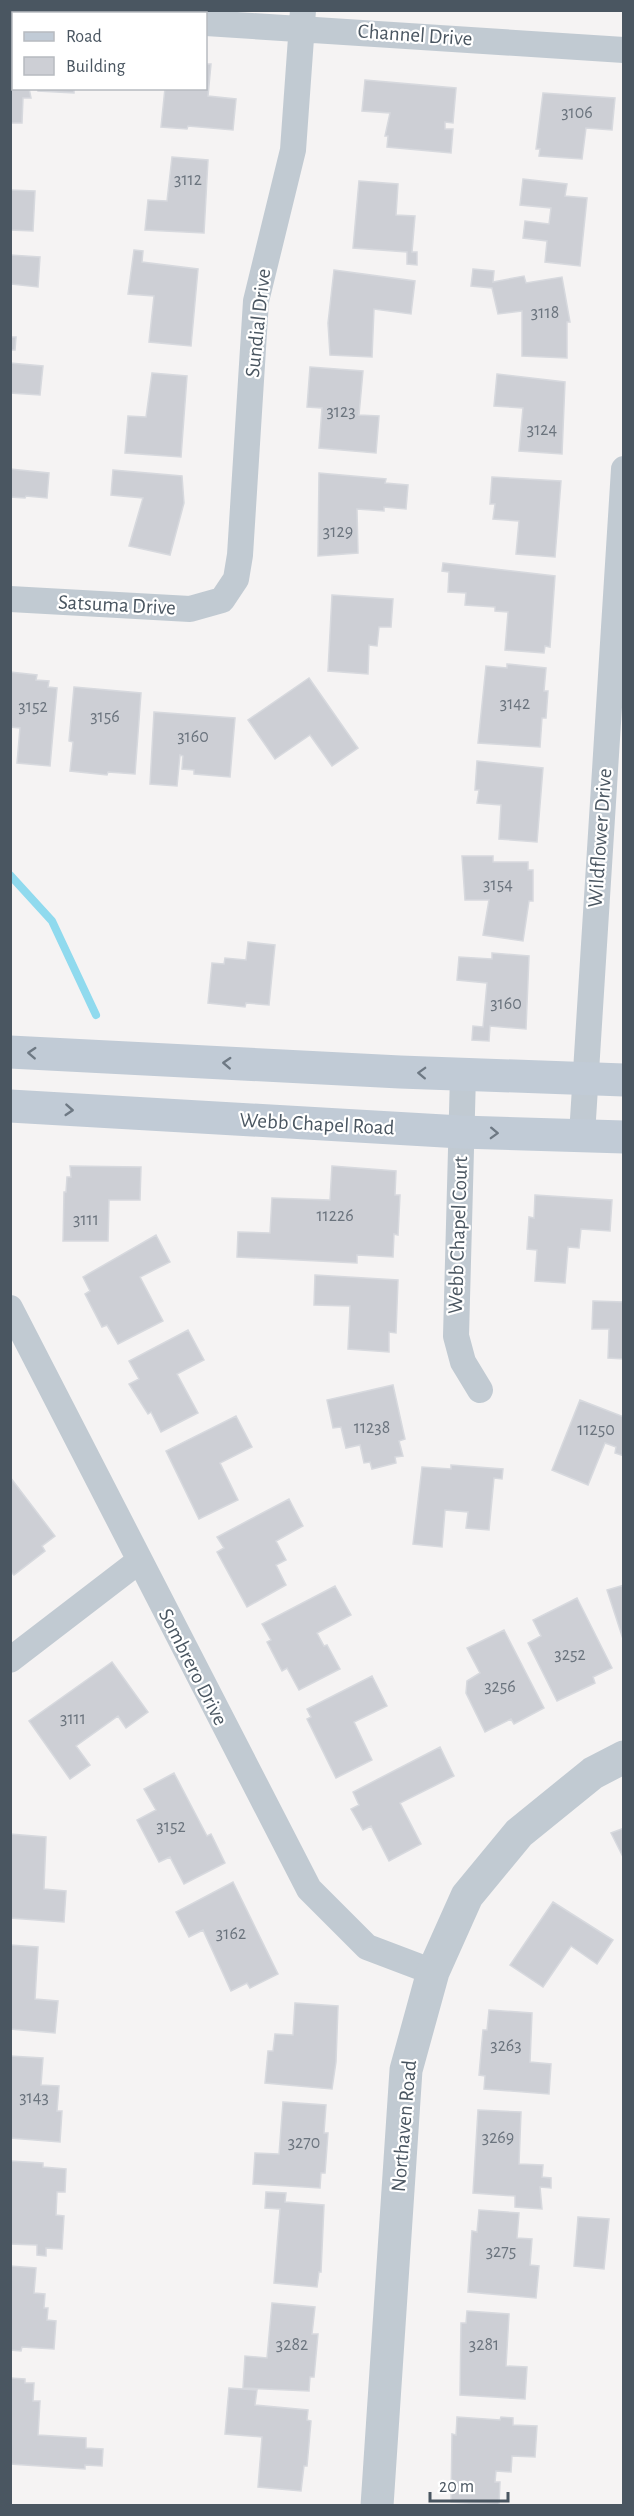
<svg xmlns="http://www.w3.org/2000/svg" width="634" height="2516" viewBox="0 0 634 2516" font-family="'Alegreya Sans',sans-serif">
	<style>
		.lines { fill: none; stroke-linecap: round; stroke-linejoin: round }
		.stream { stroke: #90daee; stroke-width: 8 }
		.building { fill: #cdcfd5; stroke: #d7d9de; stroke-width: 1.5 }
		.minor { stroke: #c1cad2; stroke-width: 26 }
		.tertiary { stroke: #c1cad2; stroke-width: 33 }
		.secondary { stroke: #c1cbd6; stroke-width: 33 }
		.oneway { stroke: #6e7984 }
		.labels { text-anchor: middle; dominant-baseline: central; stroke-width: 4.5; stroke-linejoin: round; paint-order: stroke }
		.number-label { font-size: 18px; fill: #6b747e }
		.street-label { font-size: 21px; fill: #4a5661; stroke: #fff }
	</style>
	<rect width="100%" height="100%" fill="#f5f3f3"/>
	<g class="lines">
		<path class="stream" d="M10,875L52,921L96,1015"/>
	</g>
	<path class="building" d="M10,56H14V88H29L31,98H23L22,123H10Z
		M206,64H211L208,96L236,99L233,130L188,126L187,129L161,127L165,88H206Z
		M365,80L456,88L453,123L445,122V129H453L451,153L387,147L388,136H385L390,113L362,111Z
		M38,88H74V93L38,91Z
		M543,93L615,98L612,130L586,128L582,159L539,156L540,149H536Z
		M172,157L208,160L204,233L145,230L148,200L167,201Z
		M523,179L567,184L565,196L587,198L580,266L545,262L547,241L523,238L525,221L549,224L551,208L520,205Z
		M359,181L398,184L396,215L415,216L412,252H417V265L407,264V252L353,248Z
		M10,190L35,191L33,231L10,230Z
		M134,250L143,251L142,262L198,269L191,346L149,342L154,296L128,294Z
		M10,255L40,257L38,287L11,284L10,293Z
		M473,269L494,271L493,282L524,276L526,283L562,277L570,322H567V358L522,356V311L498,314L492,288L471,286Z
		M334,270L415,281L411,314L374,309L372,357L330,355L328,323Z
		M10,337H16L15,350H10Z
		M10,363L43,366L40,395L10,393Z
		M310,367L363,371L359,415L379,416L376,453L319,448L322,408L307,407Z
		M152,373L187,376L181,457L125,453L128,416L146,417Z
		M497,374L565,382L562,454L519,451L523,408L494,406Z
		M10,469L49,473L47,498L26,496L25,498L10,497Z
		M113,470L182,476L184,503L170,555L129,546L143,498L111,495Z
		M319,473L386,479L385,483L408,485L406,509L384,507V511L357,509L358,553L318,556Z
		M492,477L561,481L555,557L516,554L519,521L493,519L495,504H490Z
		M443,563L555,576L550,647L545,646L544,653L505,650L508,612L495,611V607L465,605L466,593L448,592L449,572L442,571Z
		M332,595L393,599L391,627H379L377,646L369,645L368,674L328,671Z
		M507,664L546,668L544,691H548L546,718H542L540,747L478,743L486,666L507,668Z
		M10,672L37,675L36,680L49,681L48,687L57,688L50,766L17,763L20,728L10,727Z
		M309,678L358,748L332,766L310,735L275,759L248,720Z
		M74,687L141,693L135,774L108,772L107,775L70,771L73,742L69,741Z
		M154,712L235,718L230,777L194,774V770L182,769L183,756L180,755L177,786L150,784Z
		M477,761L543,768L537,842L499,839L501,805L477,803L479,790H475Z
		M462,856H493V862H528V870H533V901H529L523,941L483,935L489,900H465Z
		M248,942L275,945L269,1005L246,1003L245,1007L208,1003L212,963L224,964L225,958L246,960Z
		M492,953L529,956L526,1029L490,1026L489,1041L472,1040L473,1026L483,1027L487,983L457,980L459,957L492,959Z
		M70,1166L141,1167L140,1200H109L108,1241H63L64,1192H66L67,1177H71Z
		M332,1166L396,1171L395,1195H400L398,1235L394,1234L393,1257L357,1255V1263L237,1257L238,1232L270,1233L272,1198L330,1200Z
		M535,1195L612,1200L610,1231L581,1229L579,1248L568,1247L565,1283L535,1281L537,1250L527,1249L529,1217L534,1218Z
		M156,1235L170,1262L140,1277L163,1321L118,1344L107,1325L102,1327L85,1294L90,1291L83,1277Z
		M315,1275L398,1280L396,1333L389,1332V1352L348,1349L350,1306L314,1305Z
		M593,1301L624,1302V1359L608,1358L609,1329H592Z
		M188,1330L204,1360L177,1374L198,1413L161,1432L151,1412L148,1414L129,1384L139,1379L129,1361Z
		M393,1385L405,1439L399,1441L403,1456L395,1457L396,1463L372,1469L370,1462L364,1463L360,1445L346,1448L341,1427L333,1428L327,1400Z
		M580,1400L624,1417V1456L615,1453L616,1447L605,1443L588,1485L552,1470Z
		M236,1416L252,1447L220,1463L238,1500L199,1519L166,1451Z
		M451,1465L503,1469L502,1479L494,1478L489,1530L466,1528L468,1512L445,1510L442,1547L413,1544L422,1467L451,1469Z
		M10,1477L55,1536L42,1546L45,1551L14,1575L10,1571Z
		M289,1499L303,1526L276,1541L286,1560L276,1565L286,1585L247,1607L217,1552L224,1548L217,1537Z
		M624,1585V1642L607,1590Z
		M335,1586L351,1615L317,1633L324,1646L327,1645L340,1669L299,1690L287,1668L282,1671L267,1642L271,1640L262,1624Z
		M577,1598L612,1668L593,1677L595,1683L557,1701L528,1643L541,1636L533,1620Z
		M504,1630L544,1708L514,1724L511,1719L485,1732L466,1693L467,1681L480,1673L467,1648Z
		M112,1662L148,1712L126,1728L118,1716L76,1746L90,1765L70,1779L29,1721Z
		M372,1676L387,1706L354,1722L372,1760L336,1778L307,1719L311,1717L307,1709Z
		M440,1747L454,1776L400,1803L421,1844L389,1861L371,1826L363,1830L351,1809L359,1805L353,1792Z
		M174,1773L207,1836L211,1834L225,1863L184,1884L170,1857L159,1862L137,1820L156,1810L144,1789Z
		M624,1828V1859L611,1833Z
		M10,1834L46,1837L44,1889L66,1891L64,1922L10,1918Z
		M233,1882L278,1974L250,1988L247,1983L231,1991L203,1930L189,1937L176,1912Z
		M553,1902L613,1940L597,1964L571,1946L543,1987L510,1965Z
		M10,1945L38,1947L35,1999L58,2001L55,2033L10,2029Z
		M295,2003L338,2006L336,2062L332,2089L265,2083L268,2051H273L275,2034L293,2035Z
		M489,2010L532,2013L530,2062L551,2064L549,2094L484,2089L485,2076L479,2075L483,2030H487Z
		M10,2056L43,2058L41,2085L59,2086L57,2111H62L60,2142L10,2138Z
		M283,2102L326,2105L324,2133H328L325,2173H321L320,2188L253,2184L255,2153L279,2154Z
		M478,2110L521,2112L519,2164L543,2165L542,2177L551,2178V2188L540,2187L542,2209L515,2207V2196L473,2193Z
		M10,2161L43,2163V2167L66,2169L65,2192H57L56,2215L64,2216L62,2249L46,2248V2256L37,2255V2245L10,2244Z
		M266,2192L286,2193L285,2202L324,2205L321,2272H319L317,2287L274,2283L280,2209L265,2208Z
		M479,2210L519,2213L517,2238L532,2239L530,2265L539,2266L536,2298L468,2292L472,2231L477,2232Z
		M578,2217L609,2219L604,2269L574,2266Z
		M10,2266L36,2268L34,2293L45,2294L44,2308H48L47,2320L56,2321L54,2349L22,2347L21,2351L10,2350Z
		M272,2303L315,2307L312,2334H318L314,2377H310L309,2391L243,2388L245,2356L267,2358Z
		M467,2311L509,2314L506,2366L527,2367L525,2399L460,2395L461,2323H466Z
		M10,2378L25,2379V2383H34L33,2401H40L38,2435L86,2438V2448L103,2449L102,2466L85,2465V2469L10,2464Z
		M229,2388L257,2390L255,2405L308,2410L307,2420L311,2421L307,2466H304L301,2491L258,2487L262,2437L225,2434Z
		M457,2417L500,2420L501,2417L513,2418V2425L537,2426L535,2457L512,2456L511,2472L496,2471L495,2482H500L499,2505L451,2502L452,2434L456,2435Z"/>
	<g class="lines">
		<path class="minor" d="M10,11L40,14
			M206,23L624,50
			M10,599L190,609L222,600L236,579L240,555L256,301L293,150L303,10
			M463,1075L456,1336L463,1362L480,1390
			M582,1135L624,469
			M10,1308L309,1889L367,1947L433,1972
			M10,1660L139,1561"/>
		<path class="tertiary" d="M377,2506L406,2070L433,1972L467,1896L519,1833L593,1773L624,1757"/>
		<path class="secondary" d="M10,1052L400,1072L624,1080
			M10,1106L461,1132L624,1137"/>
	</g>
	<defs><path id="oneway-chevron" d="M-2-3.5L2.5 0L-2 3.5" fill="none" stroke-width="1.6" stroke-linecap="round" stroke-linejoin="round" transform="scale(1.5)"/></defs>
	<g class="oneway">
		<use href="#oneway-chevron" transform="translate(32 1053) rotate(-177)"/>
		<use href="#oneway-chevron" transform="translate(227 1063) rotate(-177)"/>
		<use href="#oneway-chevron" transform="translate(422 1073) rotate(-178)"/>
		<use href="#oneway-chevron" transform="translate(69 1110) rotate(4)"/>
		<use href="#oneway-chevron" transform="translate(494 1133) rotate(2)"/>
	</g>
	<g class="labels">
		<g class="number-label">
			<text x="577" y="113">3106</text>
			<text x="188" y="180">3112</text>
			<text x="545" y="313">3118</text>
			<text x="341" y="412">3123</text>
			<text x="542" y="430">3124</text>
			<text x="338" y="532">3129</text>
			<text x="515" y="704">3142</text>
			<text x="33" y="707">3152</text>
			<text x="105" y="717">3156</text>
			<text x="193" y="737">3160</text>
			<text x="498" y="885">3154</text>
			<text x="506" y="1004">3160</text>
			<text x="335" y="1216">11226</text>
			<text x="86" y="1220">3111</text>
			<text x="372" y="1428">11238</text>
			<text x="596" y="1430">11250</text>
			<text x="570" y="1655">3252</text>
			<text x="500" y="1687">3256</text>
			<text x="73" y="1719">3111</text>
			<text x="171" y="1827">3152</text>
			<text x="231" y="1934">3162</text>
			<text x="506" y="2046">3263</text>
			<text x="34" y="2098">3143</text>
			<text x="498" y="2138">3269</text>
			<text x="304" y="2143">3270</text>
			<text x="501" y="2252">3275</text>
			<text x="292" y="2345">3282</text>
			<text x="484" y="2345">3281</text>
		</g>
		<g class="street-label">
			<text transform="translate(415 35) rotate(4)">Channel Drive</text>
			<text transform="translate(258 323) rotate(-84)">Sundial Drive</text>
			<text transform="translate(117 605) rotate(3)">Satsuma Drive</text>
			<text transform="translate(600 838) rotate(-86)">Wildflower Drive</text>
			<text transform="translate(317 1124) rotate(3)">Webb Chapel Road</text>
			<text transform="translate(458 1235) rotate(-88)">Webb Chapel Court</text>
			<text transform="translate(193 1667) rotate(63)">Sombrero Drive</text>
			<text transform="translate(404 2126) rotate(-85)">Northaven Road</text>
		</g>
	</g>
	<rect width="634" height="2516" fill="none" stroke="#4a5661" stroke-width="24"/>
	<rect x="12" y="12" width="195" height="78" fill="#ffffff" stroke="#b7bbc0" stroke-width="1.5"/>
	<rect x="24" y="32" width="30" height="9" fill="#c1cbd6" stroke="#b7bbc0" stroke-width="1.5"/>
	<text x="66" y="42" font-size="18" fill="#4a5661">Road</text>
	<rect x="24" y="57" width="30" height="18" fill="#cdcfd5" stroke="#b7bbc0" stroke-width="1.5"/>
	<text x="66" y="72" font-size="18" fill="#4a5661">Building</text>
	<path d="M430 2492v9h78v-9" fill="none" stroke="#4a5661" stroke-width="3"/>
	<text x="439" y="2492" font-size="18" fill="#4a5661" stroke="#ffffff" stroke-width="4.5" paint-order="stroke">20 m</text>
</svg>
